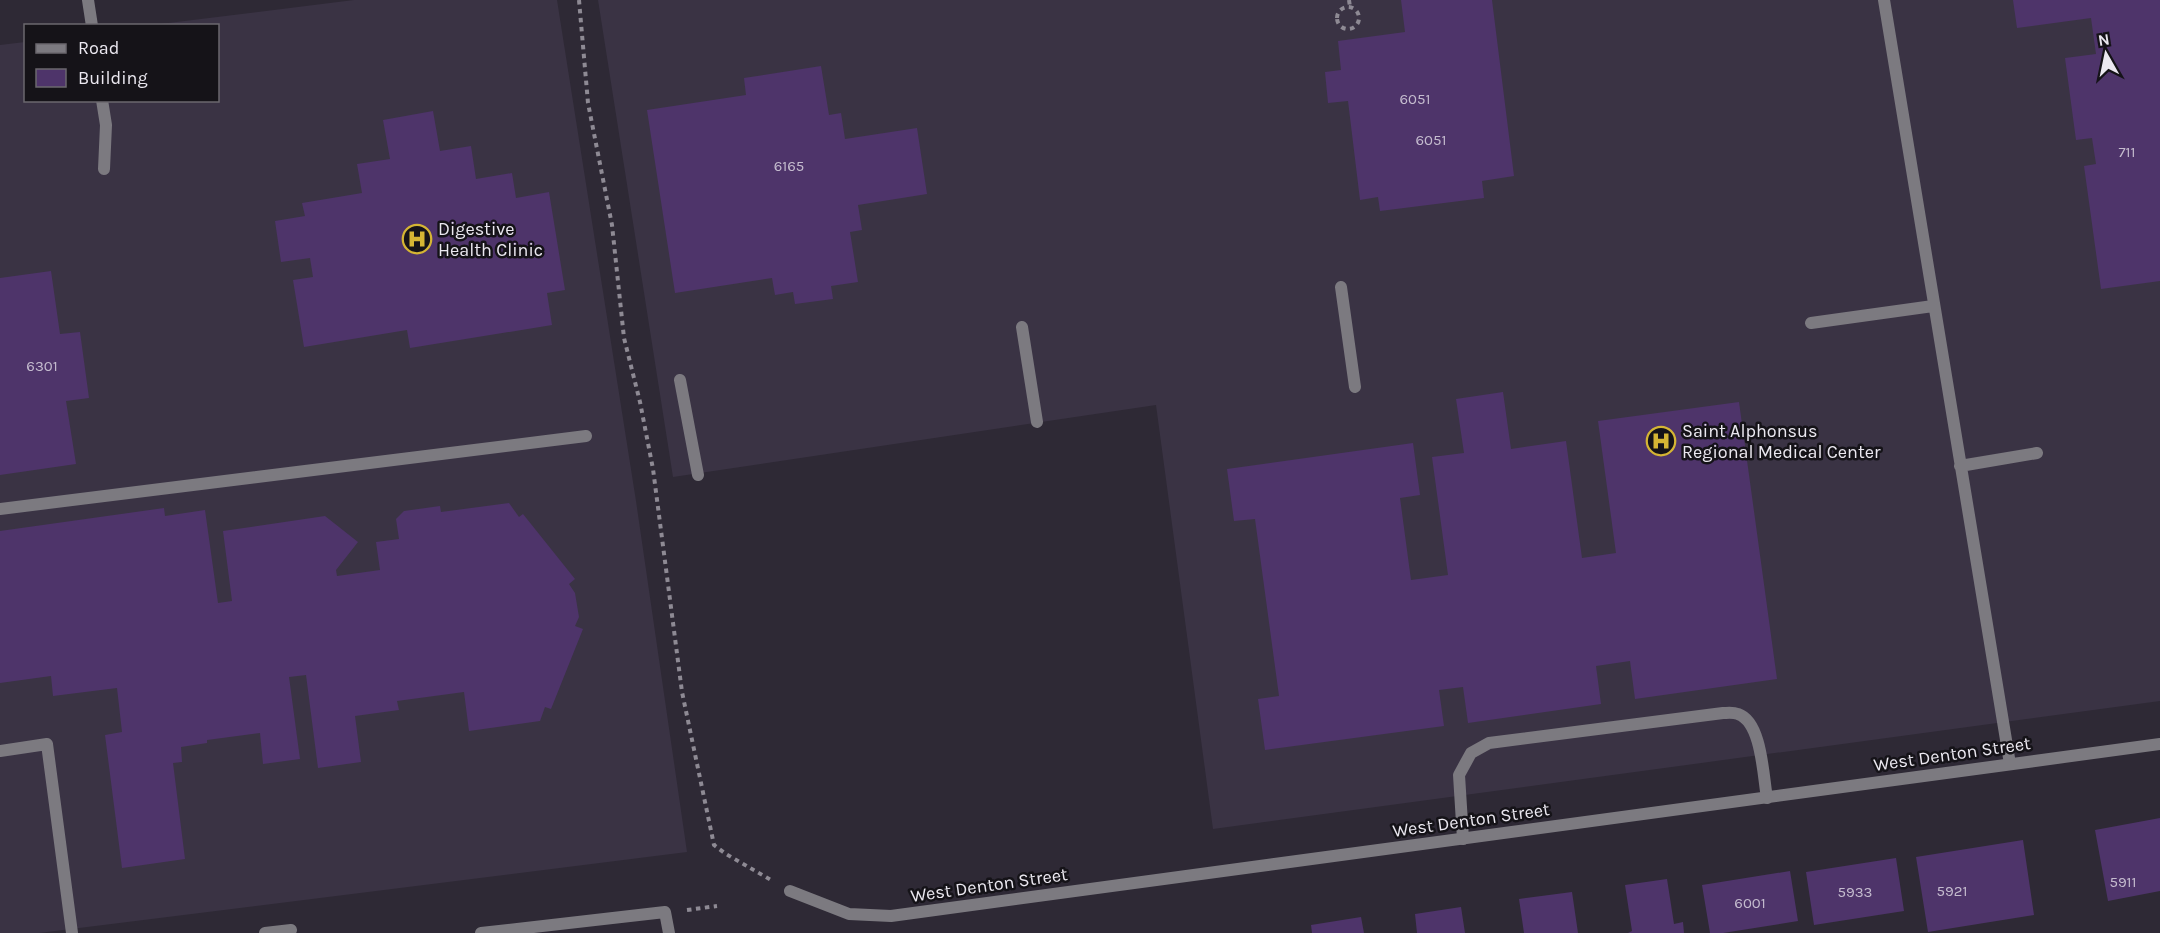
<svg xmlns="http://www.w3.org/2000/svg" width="2160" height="933" viewBox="0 0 2160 933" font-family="Karla,sans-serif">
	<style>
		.built { fill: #3a3344 }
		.building { fill: #4e346a }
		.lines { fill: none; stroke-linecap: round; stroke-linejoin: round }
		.path { stroke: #8e8a94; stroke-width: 4; stroke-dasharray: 4.5 4.5; stroke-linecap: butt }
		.service { stroke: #7c7a80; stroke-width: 12 }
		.minor { stroke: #7c7a80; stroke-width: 12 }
		.labels { text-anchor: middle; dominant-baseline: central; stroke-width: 5; stroke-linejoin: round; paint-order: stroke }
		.number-label { font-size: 15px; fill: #c4bbce }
		.poi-label { font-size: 18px; fill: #ebe8f0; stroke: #151318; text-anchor: start }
		.street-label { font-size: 18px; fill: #ebe8f0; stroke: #151318 }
	</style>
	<rect width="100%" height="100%" fill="#2e2935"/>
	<path class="built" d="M354,0H557L636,501L687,852L39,933H0V45L25,42L26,100H218V26L152,25Z
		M598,0H2160V701L1213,829L1156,405L673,477Z"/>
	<path class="building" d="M1401,0H1492L1514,176L1482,181L1484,198L1380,211L1378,197L1360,200L1348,101L1328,103L1325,72L1341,70L1338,41L1405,32Z
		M2013,0H2160V281L2101,289L2084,166L2096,164L2092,138L2076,140L2065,58L2096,54L2091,18L2017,28Z
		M821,66L829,115L841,113L845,139L917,128L927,194L858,205L862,230L850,232L858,282L831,286L833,299L795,304L793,292L775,295L772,278L675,293L647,110L746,95L744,78Z
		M433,111L440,151L471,146L476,179L512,173L516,198L549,192L565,290L547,293L552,325L410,348L407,330L304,347L293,280L313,277L310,258L281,262L275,221L305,216L302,203L362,193L357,164L390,159L383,120Z
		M51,271L60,334L80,332L89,398L66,401L76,464L0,475V278Z
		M1503,392L1511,449L1566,441L1582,558L1616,553L1598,421L1739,402L1777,679L1635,699L1630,661L1596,666L1601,704L1468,723L1463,687L1439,690L1444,726L1265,750L1258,699L1279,696L1255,519L1234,521L1227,469L1413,443L1420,495L1400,498L1411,580L1448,575L1432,457L1464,453L1456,399Z
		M509,503L519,517L523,514L575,579L569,584L575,593L579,617L575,626L583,629L551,709L545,707L540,721L469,731L464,692L397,701L399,710L355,716L361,762L318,768L306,675L289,677L300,759L263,764L260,733L207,740V743L181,747L182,762L173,763L185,859L122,868L105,735L122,732L117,688L53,696L51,676L0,683V531L164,508L165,516L205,510L218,603L232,601L223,531L325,516L358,542L336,570L337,576L380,570L376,542L399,539L396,519L404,511L440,506L441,512Z
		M2160,818V891L2108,901L2095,830Z
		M2023,840L2034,915L1928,932L1916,857Z
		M1896,858L1904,911L1814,925L1806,872Z
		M1790,871L1798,921L1723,933H1710L1702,885Z
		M1667,879L1674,924L1683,922L1684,933H1628L1632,931L1625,885Z
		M1572,892L1578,933H1524L1519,899Z
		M1461,907L1465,933H1417L1415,914Z
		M1361,917L1364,933H1312L1311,925Z"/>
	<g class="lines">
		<path class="path" d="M579,0L588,103L612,225L624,338L640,402L653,469L682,692L714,845L726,854L771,880
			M1349,0L1350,7
			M1337 18a11 11 0 1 1 22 0a11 11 0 1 1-22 0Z
			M687,910L717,906"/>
		<path class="service" d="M88,0L92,26
			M1884,0L2010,764
			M102,100L106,125L104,169
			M1341,287L1355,387
			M1811,323L1933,306
			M1022,327L1037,422
			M680,380L698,475
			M1960,466L2037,453
			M0,509L586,436
			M0,751L47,744L72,933
			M1463,839L1459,775L1471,753L1489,743L1723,713C1727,713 1733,712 1738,714C1762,722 1763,776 1767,798
			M481,933L665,912L669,933"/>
		<path class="minor" d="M790,891L849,914L891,916L2160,744
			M265,933L291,930"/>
	</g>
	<defs>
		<g id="hospital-ring" transform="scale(1.5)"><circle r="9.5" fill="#151318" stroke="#d5b534" stroke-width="1.5"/><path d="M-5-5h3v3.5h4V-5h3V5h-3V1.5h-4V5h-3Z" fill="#d5b534"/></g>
	</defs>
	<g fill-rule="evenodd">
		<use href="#hospital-ring" x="417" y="239"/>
		<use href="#hospital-ring" x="1661" y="441"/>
	</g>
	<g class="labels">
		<g class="number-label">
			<text x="1415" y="99">6051</text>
			<text x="1431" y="140">6051</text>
			<text x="2127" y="152">711</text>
			<text x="789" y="166">6165</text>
			<text x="42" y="366">6301</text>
			<text x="2123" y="882">5911</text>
			<text x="1952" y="891">5921</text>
			<text x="1855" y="892">5933</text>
			<text x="1750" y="903">6001</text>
		</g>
		<g class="poi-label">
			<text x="438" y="229">Digestive<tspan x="438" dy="21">Health Clinic</tspan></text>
			<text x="1682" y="431">Saint Alphonsus<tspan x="1682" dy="21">Regional Medical Center</tspan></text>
		</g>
		<g class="street-label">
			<text transform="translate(1952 754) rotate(-8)">West Denton Street</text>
			<text transform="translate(1471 820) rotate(-8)">West Denton Street</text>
			<text transform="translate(989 885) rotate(-8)">West Denton Street</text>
		</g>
	</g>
	<rect x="24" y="24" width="195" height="78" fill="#151318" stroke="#6b686e" stroke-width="1.5"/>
	<rect x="36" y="44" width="30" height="9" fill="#7c7a80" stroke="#6b686e" stroke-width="1.5"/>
	<text x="78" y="54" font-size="18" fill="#ebe8f0">Road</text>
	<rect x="36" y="69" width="30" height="18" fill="#4e346a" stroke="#6b686e" stroke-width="1.5"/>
	<text x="78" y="84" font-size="18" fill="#ebe8f0">Building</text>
	<g transform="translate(2106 54) rotate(351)" stroke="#151318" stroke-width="4.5" paint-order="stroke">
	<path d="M0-4.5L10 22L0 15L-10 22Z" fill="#ebe8f0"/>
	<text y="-9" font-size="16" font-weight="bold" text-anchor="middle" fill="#ebe8f0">N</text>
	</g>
</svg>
